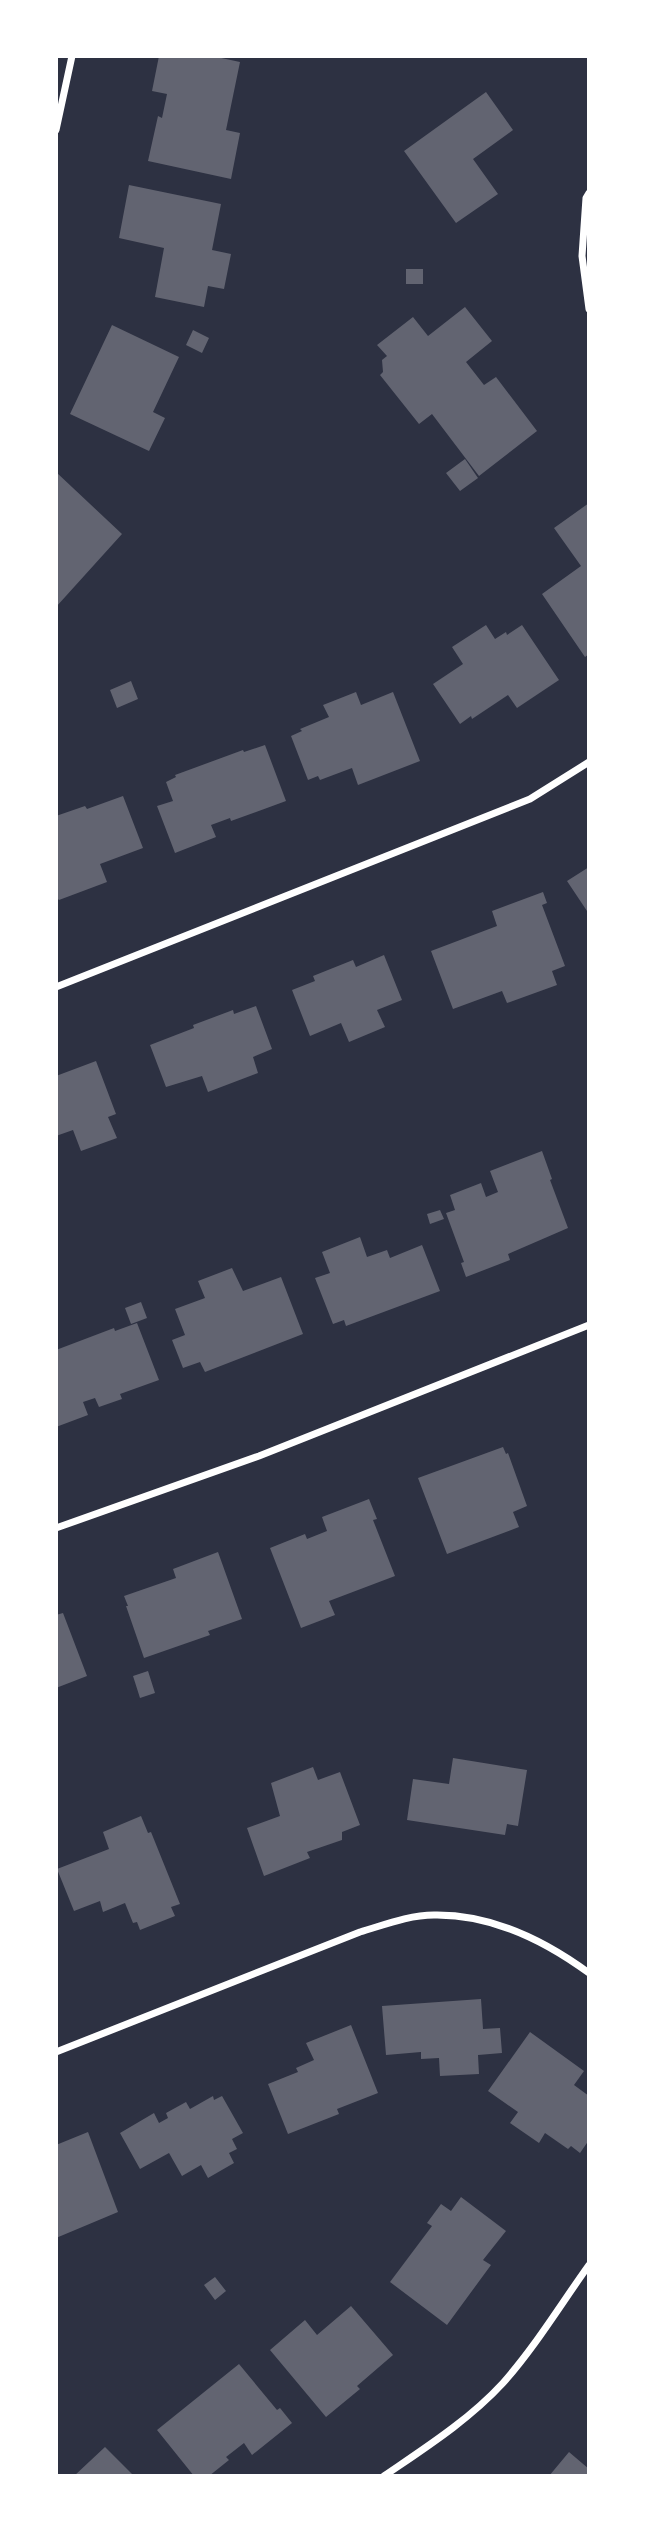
<svg xmlns="http://www.w3.org/2000/svg" width="645" height="2532" viewBox="0 0 645 2532" font-family="'Public Sans',sans-serif">
	<style>
		.building { fill: #626471 }
		.lines { fill: none; stroke-linecap: round; stroke-linejoin: round }
		.minor { stroke: #fff; stroke-width: 7 }
	</style>
	<rect width="100%" height="100%" fill="#2d3142"/>
	<path class="building" d="M159,56H212L240,62L226,130L240,133L231,179L148,161L158,116L162,118L167,94L152,91Z
		M486,92L513,130L473,159L498,194L456,223L404,151Z
		M129,185L221,204L212,250L231,254L224,289L208,286L204,307L155,297L164,248L119,238Z
		M406,269H423V284H406Z
		M465,307L492,341L466,362L484,385L496,377L537,431L479,476L432,414L419,424L380,375L383,372L382,360L387,356L377,345L413,317L428,336Z
		M112,325L179,357L153,412L165,418L149,451L70,414Z
		M193,330L209,338L202,353L186,345Z
		M465,459L478,478L460,491L446,473Z
		M56,472L122,534L56,607Z
		M589,503V654L585,657L542,594L581,566L554,528Z
		M486,625L495,639L506,632L507,635L522,625L559,680L517,708L508,695L472,719L471,716L460,724L433,684L463,664L452,647Z
		M131,681L138,699L117,708L110,690Z
		M356,692L361,705L393,692L420,761L358,785L352,768L320,780L318,776L308,780L291,736L302,731L300,729L329,717L323,705Z
		M265,745L286,801L231,821L230,818L211,825L216,837L175,853L157,806L173,801L166,782L176,777L175,775L243,750L244,752Z
		M123,796L143,848L100,864L107,882L59,900L56,897V816L85,806L87,809Z
		M589,867V914L567,881Z
		M543,892L547,903L542,905L565,966L552,971L557,985L507,1003L502,991L453,1009L431,951L497,926L492,911Z
		M384,955L402,1000L377,1010L385,1027L349,1042L341,1023L310,1036L292,990L315,981L313,976L353,960L356,967Z
		M256,1006L272,1049L253,1057L258,1073L208,1092L202,1076L166,1087L150,1045L194,1028L193,1025L233,1010L234,1014Z
		M96,1061L116,1114L108,1117L117,1138L81,1151L73,1130L56,1136V1076Z
		M542,1151L552,1179L550,1180L568,1228L508,1254L510,1260L466,1277L461,1263L464,1262L446,1213L455,1210L450,1195L481,1183L486,1197L498,1192L490,1171Z
		M440,1210L444,1219L430,1224L427,1214Z
		M360,1237L367,1257L387,1250L390,1258L422,1245L440,1291L346,1326L344,1320L333,1324L315,1278L330,1273L322,1252Z
		M232,1268L243,1291L281,1277L303,1334L205,1372L200,1362L183,1368L172,1340L185,1335L175,1309L205,1298L198,1281Z
		M141,1302L147,1318L131,1324L125,1308Z
		M137,1323L159,1380L120,1394L122,1399L99,1407L95,1398L83,1402L88,1415L56,1427V1350L114,1328L115,1331Z
		M503,1447L506,1454L508,1453L527,1506L513,1512L519,1527L447,1554L418,1478Z
		M369,1499L377,1519L373,1520L395,1576L329,1601L335,1615L301,1628L270,1548L305,1534L307,1539L327,1531L322,1517Z
		M218,1552L242,1619L208,1631L210,1635L144,1658L126,1606H128L124,1596L176,1578L173,1569Z
		M63,1613L87,1676L56,1688V1615Z
		M148,1671L155,1693L140,1698L133,1676Z
		M453,1758L527,1770L518,1826L507,1824L505,1835L407,1820L413,1779L449,1784Z
		M313,1767L318,1780L340,1772L360,1825L342,1832V1840L307,1852L310,1858L264,1876L247,1828L280,1816L271,1783Z
		M141,1816L148,1833L151,1832L180,1904L171,1907L175,1916L140,1930L137,1922L133,1923L125,1903L103,1912L100,1901L74,1911L57,1869L109,1849L103,1832Z
		M481,1999L483,2029L500,2028L502,2053L478,2055L479,2074L440,2076L439,2058L421,2059V2052L386,2055L382,2006Z
		M351,2025L378,2093L337,2109L339,2114L288,2134L268,2084L298,2072L296,2068L314,2060L306,2043Z
		M530,2032L584,2071L574,2085L589,2096V2140L580,2153L571,2146L568,2149L545,2133L539,2143L510,2123L518,2112L488,2091Z
		M213,2096L214,2100L222,2096L243,2133L232,2139L237,2149L229,2153L234,2163L208,2178L201,2165L182,2176L169,2153L140,2169L120,2133L154,2113L159,2123L168,2118L166,2113L186,2102L190,2109Z
		M88,2132L118,2212L56,2238V2145Z
		M461,2197L506,2231L483,2260L491,2265L447,2325L390,2282L432,2226L427,2223L441,2204L451,2211Z
		M215,2277L226,2291L215,2300L204,2285Z
		M351,2306L393,2355L357,2386L360,2389L326,2417L270,2350L305,2320L317,2335Z
		M239,2364L277,2410L280,2408L292,2423L252,2455L244,2443L226,2457L229,2460L209,2476H194L157,2430Z
		M105,2447L134,2476H74Z
		M569,2452L589,2469V2476H549Z"/>
	<g class="lines">
		<path class="minor" d="M56,130L72,56
			M589,193L586,198L582,256L589,309
			M56,987L530,799L589,762
			M56,1528L259,1456L589,1325
			M56,2052L360,1932C384,1925 409,1915 434,1915C491,1914 544,1940 589,1973
			M384,2476C425,2448 469,2420 503,2383C535,2347 561,2304 589,2265"/>
	</g>
	<rect width="645" height="2532" fill="none" stroke="#ffffff" stroke-width="116"/>
</svg>
